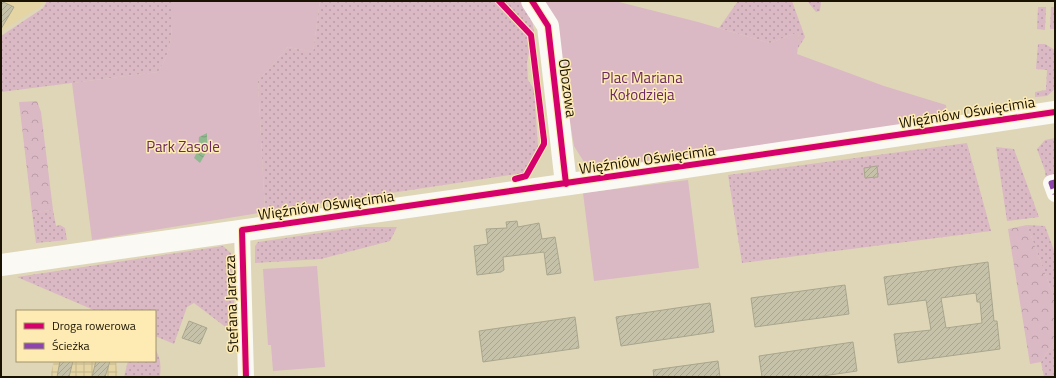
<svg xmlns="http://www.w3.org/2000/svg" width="1056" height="378" viewBox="0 0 1056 378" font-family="'Titillium Web',sans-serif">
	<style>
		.built { fill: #e5d5a5 }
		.industrial { fill: url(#industrial-grid) }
		.grass { fill: url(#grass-dots) }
		.forest { fill: url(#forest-crowns) }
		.park { fill: #dab8c4 }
		.water { fill: url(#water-waves) }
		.building { fill: url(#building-hatch); stroke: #a9a68e; fill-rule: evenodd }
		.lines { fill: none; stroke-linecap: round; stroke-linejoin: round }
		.street { stroke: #faf9f4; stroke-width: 16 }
		.secondary { stroke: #faf9f4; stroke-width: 22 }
		.quiet { stroke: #8e44ad; stroke-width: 5; stroke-dasharray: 10 5; stroke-linecap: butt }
		.cycleway-casing { stroke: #fdebb3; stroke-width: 8 }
		.cycleway { stroke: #d6006c; stroke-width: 6 }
		.labels { text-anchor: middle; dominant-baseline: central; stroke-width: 3; stroke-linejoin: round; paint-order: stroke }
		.park-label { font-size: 15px; fill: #6b2a64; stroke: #fdebb3 }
		.street-label { font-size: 15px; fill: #191200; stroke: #fdebb3 }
	</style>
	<defs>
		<pattern id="industrial-grid" width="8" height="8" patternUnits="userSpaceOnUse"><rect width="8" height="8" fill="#e5d5a5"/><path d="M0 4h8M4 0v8" fill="none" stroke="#c4b68c"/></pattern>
		<pattern id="grass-dots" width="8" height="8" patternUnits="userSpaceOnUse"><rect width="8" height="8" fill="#dab8c4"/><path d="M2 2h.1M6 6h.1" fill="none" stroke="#ba9da7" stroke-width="1.8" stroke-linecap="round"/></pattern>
		<pattern id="forest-crowns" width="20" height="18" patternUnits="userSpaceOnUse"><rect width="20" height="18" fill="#dab8c4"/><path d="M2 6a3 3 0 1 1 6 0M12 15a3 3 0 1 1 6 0" fill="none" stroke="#ba9da7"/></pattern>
		<pattern id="water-waves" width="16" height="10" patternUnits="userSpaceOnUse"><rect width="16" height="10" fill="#91b990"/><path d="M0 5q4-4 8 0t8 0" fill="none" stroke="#7c9e7a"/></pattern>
		<pattern id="building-hatch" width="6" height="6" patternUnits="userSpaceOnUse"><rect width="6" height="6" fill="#c5c2a9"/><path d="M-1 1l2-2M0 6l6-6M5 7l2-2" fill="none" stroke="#a9a690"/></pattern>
	</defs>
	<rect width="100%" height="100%" fill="#dfd6b7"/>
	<path class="built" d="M1,1H44L41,6L1,31Z"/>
	<path class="industrial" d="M54,361H116L118,377H50Z"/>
	<path class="grass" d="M47,1H172C172,29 174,48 158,72L1,92V36L43,8Z
		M320,1H495L527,35L529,52L527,63L528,80L534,89L538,147L523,173L265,212L258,81L288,47L313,52Z
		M503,1H521L532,19L534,33Z
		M738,1H792L805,37L797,50V54L799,32L770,43L719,28Z
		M807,1H821L820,11L816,12Z
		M1038,7H1046L1045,30L1037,29Z
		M1051,7H1055V29H1050Z
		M1038,44H1045L1055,50V89L1047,96L1035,97V92L1046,90L1047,70L1036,69Z
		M1055,138V178L1046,181L1045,171L1037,149L1045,140Z
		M967,143L991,231L742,263L728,175Z
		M996,147L1014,149L1039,217L1007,221Z
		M53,210L56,226L60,225L65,228L67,240L36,243L32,212Z
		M1027,225L1045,226L1055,253V300Z
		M360,227H397L390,241L321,259L255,263V246L258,242Z
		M223,246L231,253L236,335L194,303L187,307L174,344L155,336V311H96L17,277Z
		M1055,341V377H1044L1041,362Z
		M155,349C161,358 161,366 160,377H124L128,361H155Z"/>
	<path class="forest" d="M37,101L41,112L53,210L32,212L19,102Z
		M1027,225L1055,300V341L1041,362L1030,364L1008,229Z"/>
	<path class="park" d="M172,1H320L313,52L288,47L258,81L265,212L92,240L72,83L158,72C174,48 172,29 172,1Z
		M542,1H615L698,22L770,43L799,32L797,54L884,86L946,105L948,122L599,167L584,162L574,146L553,19Z
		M688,180L699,268L594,281L583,193Z
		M317,266L325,367L273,371L271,345H268L263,269Z"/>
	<path class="water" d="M207,133V151L200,163L194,158L198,150L199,137Z"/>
	<path class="building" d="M1,1L14,7L1,29Z
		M877,166L878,177L865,178L864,168Z
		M517,221L518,227L539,223L542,239L555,237L561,273L547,275L544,252L503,257L504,270L501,272L477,275L474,246L488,244L486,229L507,228L506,222Z
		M988,262L994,321H997L1000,349L898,363L894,334L931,330L926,300L888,305L884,277ZM976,293L977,302H980L982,323L946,328L941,298Z
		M845,285L849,314L755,327L751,298Z
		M710,303L714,332L621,346L616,317Z
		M575,317L579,348L483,362L479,331Z
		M189,321L207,328L200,344L182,338Z
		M853,342L857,371L816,377H762L759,356Z
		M60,361H73L69,377H57Z
		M96,361H110L105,377H92Z
		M718,361L720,377H654L653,370Z"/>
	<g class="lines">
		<path class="street" d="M1055,182L1051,183L1055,194
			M242,230L246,377"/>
		<path class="secondary" d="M532,1L548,26L566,184
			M1,265L612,178L1055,112"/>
		<path class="quiet" d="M1055,182L1051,183L1055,194"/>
		<g class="cycleway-casing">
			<path id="cycleway" d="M499,1L531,35L544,140V144L526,176L515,179
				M532,1L548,26L566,184
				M246,377L242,230L1055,112"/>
		</g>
		<use href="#cycleway" class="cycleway"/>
	</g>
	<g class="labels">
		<g class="park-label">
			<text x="642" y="77">Plac Mariana<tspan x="642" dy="17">Kołodzieja</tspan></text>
			<text x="183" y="146">Park Zasole</text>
		</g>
		<g class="street-label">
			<text transform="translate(568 88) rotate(82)">Obozowa</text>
			<text transform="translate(967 112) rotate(-9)">Więźniów Oświęcimia</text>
			<text transform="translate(647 159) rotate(-8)">Więźniów Oświęcimia</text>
			<text transform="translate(326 205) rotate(-8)">Więźniów Oświęcimia</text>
			<text transform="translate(231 304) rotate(-92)">Stefana Jaracza</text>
		</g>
	</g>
	<rect width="1056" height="378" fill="none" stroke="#191200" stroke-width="4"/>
	<rect x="16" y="310" width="140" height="52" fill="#fdebb3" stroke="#a2946b"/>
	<rect x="24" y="323" width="20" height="6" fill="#d6006c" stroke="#a2946b"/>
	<text x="52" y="330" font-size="12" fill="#191200">Droga rowerowa</text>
	<rect x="24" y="343" width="20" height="6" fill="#8e44ad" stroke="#a2946b"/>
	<text x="52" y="350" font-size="12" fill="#191200">Ścieżka</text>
</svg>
